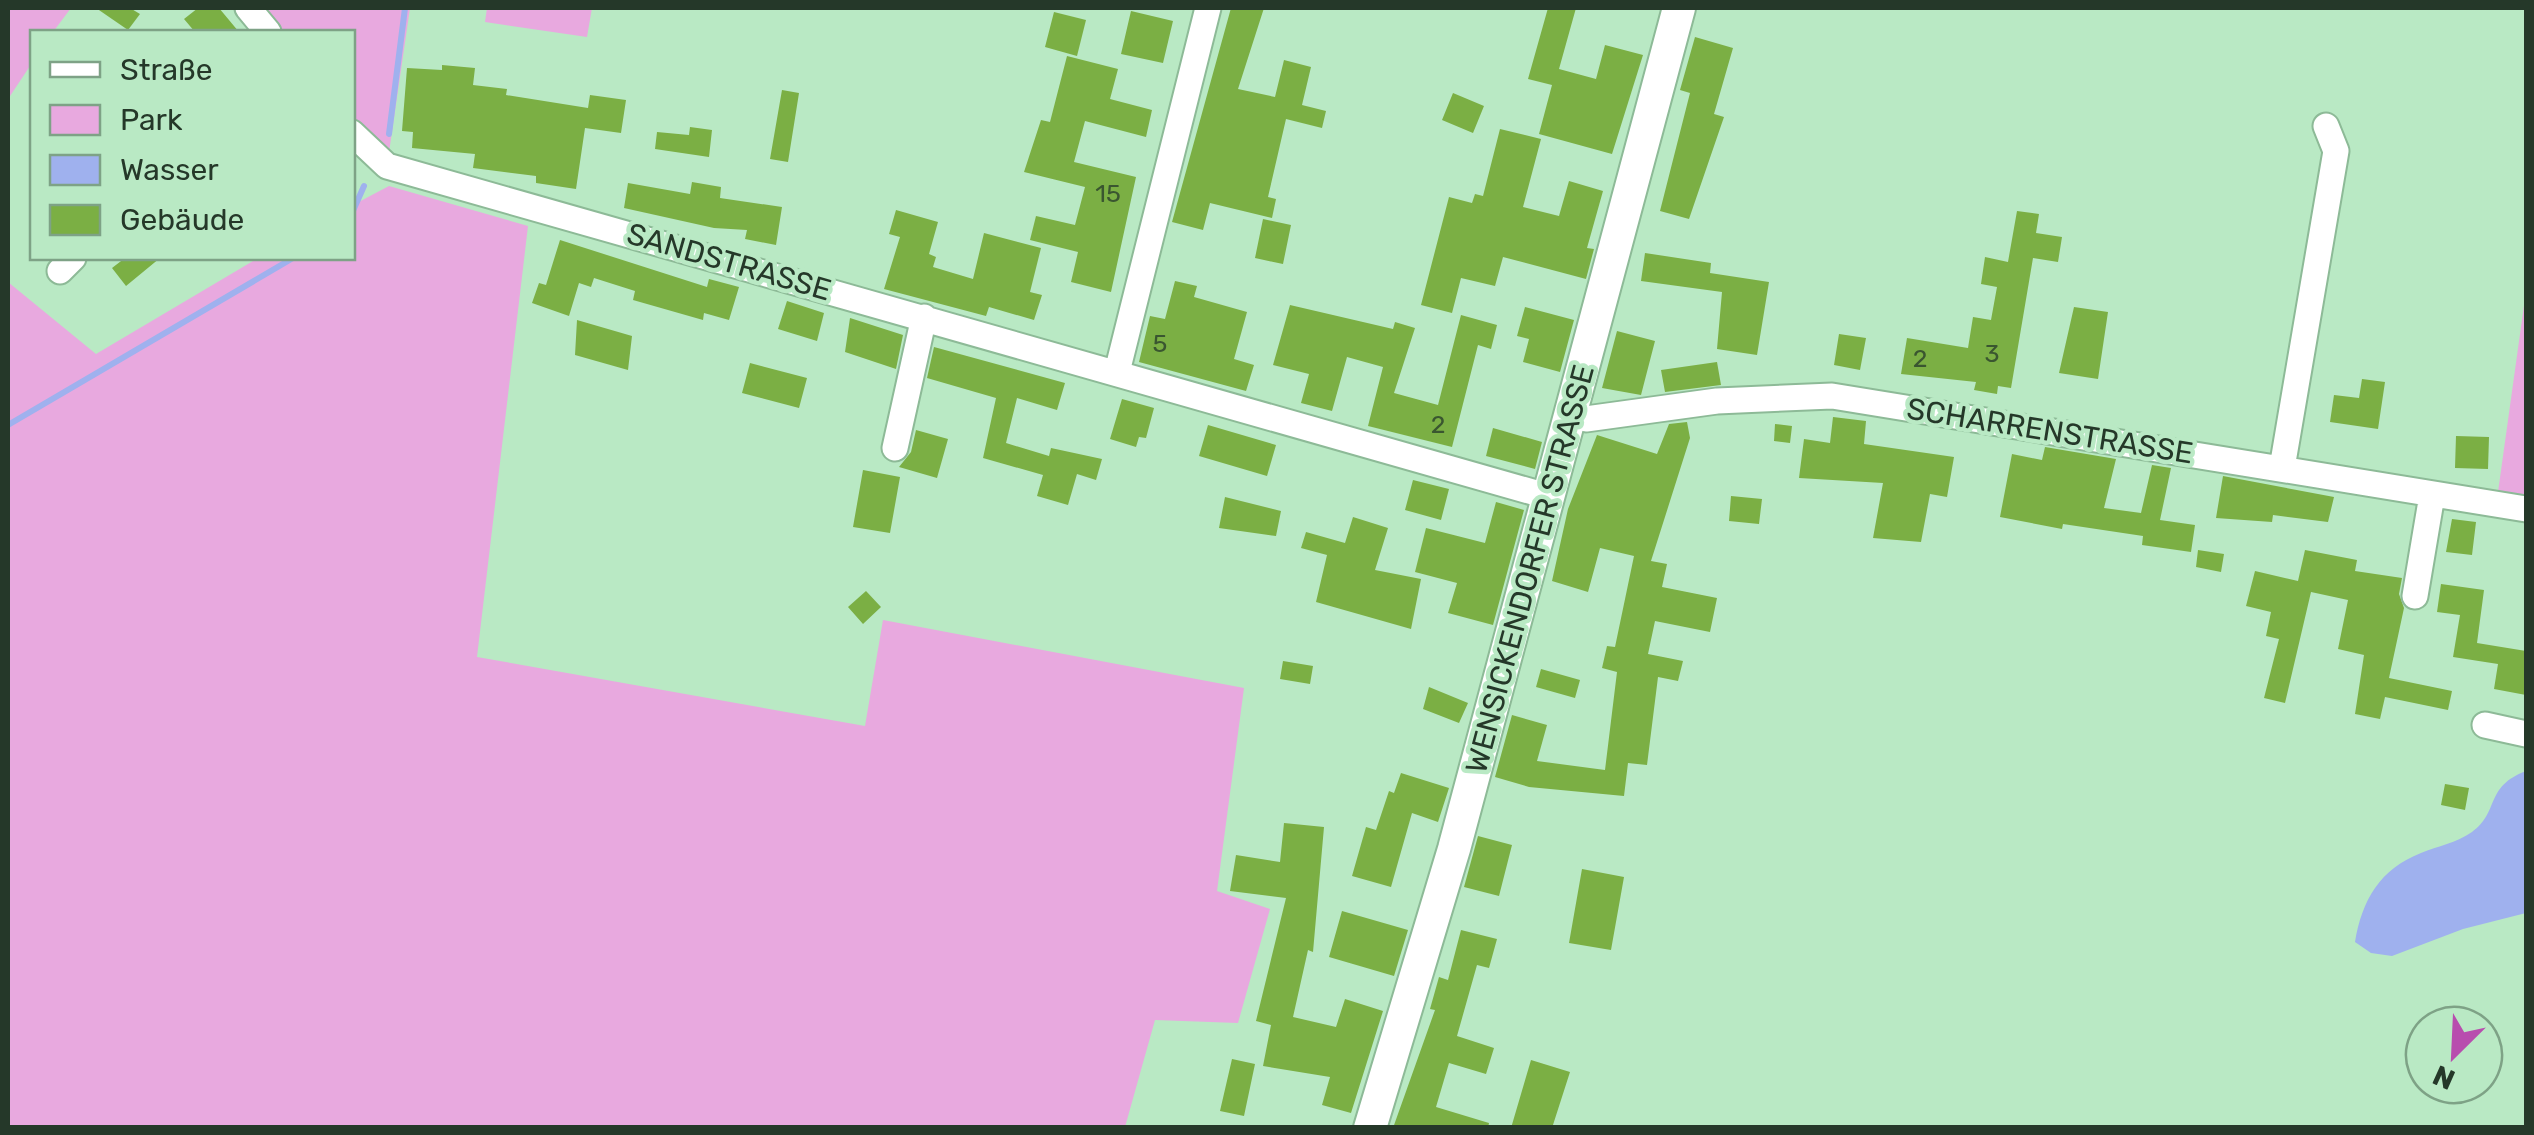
<svg xmlns="http://www.w3.org/2000/svg" width="2534" height="1135" viewBox="0 0 2534 1135" font-family="Rubik,sans-serif">
	<style>
		.green { fill: #e8a9df }
		.water { fill: #9fb1ee }
		.lines { fill: none; stroke-linecap: round; stroke-linejoin: round }
		.stream { stroke: #9fb1ee; stroke-width: 6 }
		.building { fill: #7baf44 }
		.minor-casing { stroke: #8dba97; stroke-width: 29 }
		.major-casing { stroke: #8dba97; stroke-width: 36 }
		.minor { stroke: #fff; stroke-width: 25 }
		.major { stroke: #fff; stroke-width: 32 }
		.labels { text-anchor: middle; dominant-baseline: central; stroke-width: 9; stroke-linejoin: round; paint-order: stroke }
		.number-label { font-size: 25px; fill: #3a5630 }
		.street-label { font-size: 30px; fill: #253829; stroke: #b9e9c4 }
	</style>
	<rect width="100%" height="100%" fill="#b9e9c4"/>
	<path class="green" d="M8,8H71L53,32H32V63L8,99Z
		M248,8H410L387,166L353,133L352,32H268Z
		M487,8H592L587,37L485,22Z
		M389,186L528,226L477,657L865,726L883,620L1244,688L1217,891L1270,909L1238,1023L1155,1020L1125,1127H8V282L96,354L258,258H352L353,205Z
		M2526,291V496L2498,492Z"/>
	<path class="water" d="M2526,771V913L2463,929L2392,956L2371,953L2355,942C2362,900 2380,869 2421,853C2438,846 2456,843 2472,832C2500,812 2484,787 2526,771Z"/>
	<g class="lines">
		<path class="stream" d="M389,134L405,8
			M352,213L364,186
			M8,425L293,258"/>
	</g>
	<path class="building" d="M96,8H130L140,14L128,30Z
		M198,8H219L239,32H195L184,19Z
		M1231,8H1264L1238,89L1275,97L1284,60L1311,67L1302,105L1326,111L1322,128L1286,119L1268,197L1276,199L1272,218L1210,203L1203,230L1172,222Z
		M1548,8H1576L1559,69L1596,79L1605,45L1643,55L1612,154L1539,134L1552,85L1528,79Z
		M1131,11L1173,21L1163,63L1121,54Z
		M1054,12L1086,20L1077,56L1045,47Z
		M1695,37L1733,48L1714,114L1724,117L1689,219L1660,211L1690,93L1680,90Z
		M1067,56L1118,69L1110,99L1152,110L1146,137L1085,121L1074,162L1136,177L1111,292L1071,282L1078,252L1030,240L1036,216L1075,225L1085,187L1024,172L1041,120L1050,122Z
		M442,65L475,68L473,85L507,89L506,95L588,108L590,95L626,100L621,133L585,128L576,189L536,183V176L473,168L475,154L412,148L413,132L402,131L407,68L442,70Z
		M782,90L799,93L788,162L770,159Z
		M1453,93L1484,106L1473,133L1442,120Z
		M690,127L712,130L709,157L655,149L657,132L689,135Z
		M1500,129L1541,139L1523,207L1559,216L1569,181L1603,191L1587,248L1594,249L1586,279L1503,257L1495,286L1461,278L1452,313L1421,305L1449,197L1472,203L1475,194L1483,196Z
		M692,182L721,187L720,198L782,207L776,245L745,239L747,230L714,228L624,208L628,183L690,194Z
		M896,210L938,222L929,254L936,257L933,267L973,279L984,233L1041,248L1030,292L1042,295L1034,320L989,307L986,316L884,289L900,237L889,234Z
		M2017,211L2039,214L2036,233L2062,237L2058,262L2033,258L2011,388L1998,386L1997,394L1974,390L1976,382L1901,374L1907,338L1968,348L1973,317L1991,320L1997,287L1981,284L1985,257L2008,262Z
		M1263,219L1291,225L1283,264L1255,258Z
		M560,240L707,287L709,279L739,287L729,320L704,313L703,320L633,300L635,291L594,278L591,287L579,283L569,316L532,303L539,283L546,285Z
		M1645,253L1711,263L1710,273L1769,282L1757,355L1717,349L1722,292L1641,281Z
		M125,258H160L126,286L112,268Z
		M1175,281L1197,286L1194,297L1247,312L1234,359L1254,365L1246,391L1139,362L1150,316L1165,319Z
		M787,301L824,313L817,341L778,329Z
		M1290,305L1393,329L1395,322L1415,328L1394,393L1438,405L1461,315L1497,325L1491,349L1478,345L1452,447L1368,426L1383,367L1347,357L1332,411L1301,403L1309,374L1273,365Z
		M1525,307L1574,320L1560,372L1523,362L1529,339L1517,336Z
		M2074,307L2108,312L2098,379L2059,373Z
		M850,318L903,335L896,369L845,352Z
		M577,320L632,336L628,370L575,355Z
		M1617,331L1655,341L1641,395L1602,388Z
		M1839,334L1866,338L1860,370L1834,365Z
		M934,347L1065,383L1057,410L1017,398L1006,443L1049,456L1051,448L1102,459L1096,480L1077,474L1068,505L1037,496L1043,475L983,458L996,398L927,378Z
		M1717,362L1721,385L1665,392L1661,370Z
		M750,363L807,378L799,408L742,393Z
		M2362,379L2385,382L2378,429L2330,422L2334,395L2359,398Z
		M1122,399L1154,408L1146,438L1139,437L1136,447L1110,439Z
		M1833,417L1866,421L1864,444L1954,457L1947,497L1930,494L1921,542L1873,538L1883,483L1799,478L1804,439L1830,443Z
		M1687,422L1690,438L1651,561L1667,564L1662,587L1717,598L1710,632L1655,621L1648,654L1683,661L1678,681L1658,677L1647,765L1628,763L1624,796L1529,787L1495,777L1512,715L1547,725L1537,761L1605,770L1617,672L1602,668L1607,646L1615,647L1634,556L1600,548L1588,592L1552,581L1568,509L1597,435L1657,454L1669,424Z
		M1775,424L1792,426L1790,443L1774,441Z
		M1208,425L1276,445L1267,476L1199,456Z
		M1493,428L1542,442L1535,469L1486,456Z
		M916,430L948,439L937,478L899,467L911,452Z
		M2456,436L2489,437L2488,469L2455,468Z
		M2045,447L2116,459L2104,508L2141,513L2152,465L2171,468L2160,520L2195,525L2191,552L2142,545L2143,536L2063,524L2062,529L2000,517L2012,454L2042,460Z
		M863,470L900,477L890,533L853,527Z
		M2223,476L2334,497L2328,522L2273,515L2272,522L2216,518Z
		M1413,480L1449,489L1441,520L1405,510Z
		M1731,496L1762,499L1759,524L1729,521Z
		M1225,497L1281,511L1276,536L1219,528Z
		M1496,502L1524,510L1493,625L1448,613L1457,583L1415,572L1426,528L1485,543Z
		M1353,517L1388,528L1375,570L1421,579L1411,629L1316,602L1327,555L1301,548L1306,532L1345,543Z
		M2452,519L2476,522L2472,555L2446,552Z
		M2198,550L2224,554L2221,572L2196,567Z
		M2305,550L2357,560L2355,571L2402,578L2399,594L2404,608L2389,678L2452,691L2448,710L2385,697L2380,719L2355,714L2364,655L2338,649L2348,600L2311,592L2285,703L2264,698L2279,639L2266,636L2271,612L2246,606L2255,571L2298,581Z
		M2441,584L2484,590L2477,643L2526,651V695L2494,689L2498,664L2453,657L2460,615L2437,612Z
		M866,591L881,607L863,624L848,607Z
		M1283,661L1313,666L1310,684L1280,679Z
		M1541,669L1580,680L1575,698L1536,687Z
		M1429,687L1468,703L1459,723L1423,709Z
		M1401,773L1449,788L1438,822L1412,813L1391,887L1352,876L1366,827L1376,830L1389,791L1394,793Z
		M2445,784L2469,788L2465,810L2441,805Z
		M1284,823L1324,827L1313,952L1308,950L1293,1017L1336,1027L1345,999L1383,1011L1351,1113L1322,1105L1330,1077L1263,1066L1271,1025L1256,1021L1286,898L1230,891L1236,855L1280,862Z
		M1478,836L1512,845L1499,896L1464,887Z
		M1582,869L1624,877L1611,950L1569,943Z
		M1342,911L1408,930L1394,976L1329,957Z
		M1461,930L1497,939L1489,968L1477,965L1457,1036L1494,1048L1486,1074L1449,1063L1436,1107L1489,1123L1488,1128H1393L1435,1010L1430,1009L1439,977L1448,980Z
		M1232,1059L1255,1064L1244,1116L1220,1111Z
		M1531,1060L1570,1072L1552,1128H1511Z"/>
	<g class="lines">
		<g class="minor-casing">
			<path id="minor" d="M248,8L268,32
				M352,133L387,166L1550,497
				M60,271L73,258
				M1117,372L1208,8
				M1571,415L1586,419L1717,401L1832,396L2526,509
				M895,448L924,317
				M2282,468L2336,151L2326,126
				M2415,596L2432,495
				M2485,725L2526,734"/>
		</g>
		<g class="major-casing">
			<path id="major" d="M1370,1128L1454,849L1679,8"/>
		</g>
		<use href="#minor" class="minor"/>
		<use href="#major" class="major"/>
	</g>
	<g class="labels">
		<g class="number-label">
			<text x="1108" y="193">15</text>
			<text x="1160" y="343">5</text>
			<text x="1992" y="353">3</text>
			<text x="1920" y="358">2</text>
			<text x="1438" y="424">2</text>
		</g>
		<g class="street-label">
			<text transform="translate(729 262) rotate(16)">SANDSTRASSE</text>
			<text transform="translate(2050 431) rotate(9)">SCHARRENSTRASSE</text>
			<text transform="translate(1530 569) rotate(-75)">WENSICKENDORFER STRASSE</text>
		</g>
	</g>
	<rect width="2534" height="1135" fill="none" stroke="#253829" stroke-width="20"/>
	<rect x="30" y="30" width="325" height="230" fill="#b9e9c4" stroke="#7ea286" stroke-width="2.5"/>
	<rect x="50" y="62" width="50" height="15" fill="#ffffff" stroke="#7ea286" stroke-width="2.5"/>
	<text x="120" y="80" font-size="30" fill="#253829">Straße</text>
	<rect x="50" y="105" width="50" height="30" fill="#e8a9df" stroke="#7ea286" stroke-width="2.5"/>
	<text x="120" y="130" font-size="30" fill="#253829">Park</text>
	<rect x="50" y="155" width="50" height="30" fill="#9fb1ee" stroke="#7ea286" stroke-width="2.5"/>
	<text x="120" y="180" font-size="30" fill="#253829">Wasser</text>
	<rect x="50" y="205" width="50" height="30" fill="#7baf44" stroke="#7ea286" stroke-width="2.5"/>
	<text x="120" y="230" font-size="30" fill="#253829">Gebäude</text>
	<g transform="translate(2454 1055) rotate(204)"><circle r="48" fill="#b9e9c4" stroke="#7ea286" stroke-width="2.5"/>
	<path d="M0-8L18 38L0 25L-18 38Z" fill="#b84dae"/>
	<text y="-15" font-size="28" font-weight="bold" text-anchor="middle" fill="#253829">N</text>
	</g>
</svg>
